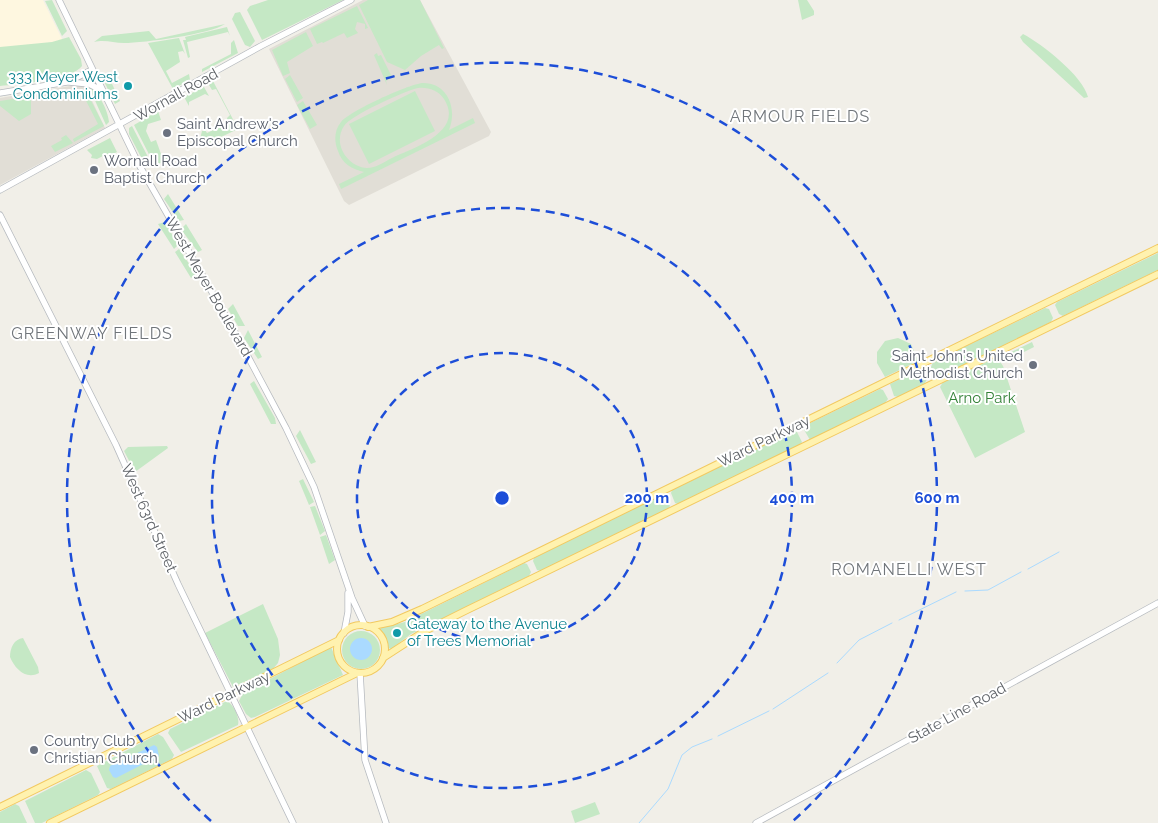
<svg xmlns="http://www.w3.org/2000/svg" width="1158" height="823" viewBox="0 0 1158 823" font-family="Raleway,sans-serif">
	<style>
		.commercial { fill: #fef7e0 }
		.education { fill: #e1ded6 }
		.green { fill: #c5e8c5; fill-rule: evenodd }
		.water { fill: #aadaff }
		.lines { fill: none; stroke-linecap: round; stroke-linejoin: round }
		.stream { stroke: #aadaff; stroke-width: 1 }
		.secondary-casing { stroke: #b6babf; stroke-width: 7 }
		.primary-casing { stroke: #f2c960; stroke-width: 8 }
		.secondary { stroke: #fff; stroke-width: 5.5 }
		.primary { stroke: #fff2af; stroke-width: 6 }
		.ring { fill: none; stroke: #1d4ed8; stroke-width: 2.5; stroke-dasharray: 9 6 }
		.culture-dot { fill: #0f9aa8; stroke: #fff; stroke-width: 2 }
		.worship-dot { fill: #6b7280; stroke: #fff; stroke-width: 2 }
		.labels { text-anchor: middle; dominant-baseline: central; stroke-width: 4; stroke-linejoin: round; paint-order: stroke }
		.culture-label { font-size: 15px; fill: #0d838f; stroke: #fff; text-anchor: end }
		.street-label { font-size: 15px; fill: #5f6368; stroke: #fff }
		.worship-label { font-size: 15px; fill: #5b616d; stroke: #fff; text-anchor: start }
		.park-label { font-size: 15px; fill: #348238; stroke: #fff }
		.neighbourhood-label { font-size: 16px; letter-spacing: 1px; fill: #70757a; stroke: #fff }
		.centre { fill: #1d4ed8; stroke: #fff; stroke-width: 2.5 }
		.ring-label { font-size: 15px; text-anchor: middle; font-weight: bold; fill: #1d4ed8; stroke: #fff; stroke-width: 4; stroke-linejoin: round; paint-order: stroke }
	</style>
	<rect width="100%" height="100%" fill="#f1efe8"/>
	<path class="commercial" d="M0,0H43L63,41L0,49Z"/>
	<path class="education" d="M363,0H420L491,132L489,136L349,205L344,201L269,49Z
		M76,85L85,86L105,128L0,185V98Z"/>
	<path class="green" d="M52,0L67,31L62,36L45,1Z
		M268,0H343L262,40L247,10L250,6Z
		M368,0H420L444,48L442,49L439,45L421,56L405,70L387,62L359,5Z
		M798,0H807L814,11V15L802,20Z
		M357,6L368,28L365,29V24L357,22L355,29L358,33L347,38L344,33L323,43L322,42L317,44L310,29Z
		M240,12L255,41L250,47L245,45L232,19L235,13Z
		M225,24C211,34 144,43 124,43C113,43 105,39 94,42L102,36L149,31L156,39Z
		M227,27L230,36L228,32L187,42L190,57L188,58L183,40H186L185,37Z
		M306,32L313,46L287,62L290,73L283,76L272,50Z
		M1023,34C1042,44 1083,76 1088,97L1084,98L1023,42L1020,37Z
		M69,37L81,59L82,66C72,80 18,84 0,86V47L52,42Z
		M179,38L185,54L183,51L178,52L180,62L166,71L172,83L189,74L190,80L173,89L148,43Z
		M234,40L238,53L202,72V69L231,54V43Z
		M377,53L378,56L381,55L392,77L386,81L387,85L374,55Z
		M107,73L120,101L115,104L102,77Z
		M290,75L303,98L297,102L285,79Z
		M213,81L238,129L202,146L199,143L202,131L205,130L207,133L228,123L227,118L230,115L216,89L212,90L209,85Z
		M422,83C447,82 458,108 449,130L473,118L475,123L341,189L339,184L364,172C352,169 342,164 338,151C334,142 334,130 341,122C350,111 407,85 422,83ZM418,88C428,87 438,90 444,99C465,132 413,148 392,158C384,162 376,168 367,168C348,167 332,144 344,126C350,116 404,91 418,88Z
		M88,85C98,91 108,110 109,122L106,125Z
		M204,87L209,96L205,94L189,102V106L184,97Z
		M85,89L104,126L74,142L73,139L98,124L82,93Z
		M415,91L435,131L369,164L349,124Z
		M31,96V114L19,121L0,106V101Z
		M303,101L317,125L310,129L297,105Z
		M158,111L161,120L148,124L146,131L151,142L156,140L161,154L167,153L170,158L155,166L134,125Z
		M132,126L148,157L142,159L129,134V128Z
		M66,135L73,143L55,152L51,146L62,140L61,138Z
		M110,138L117,152L107,157L105,155L97,159L91,158L92,155L87,150Z
		M168,194L184,220L179,221L164,199Z
		M165,222L178,245L174,249L158,224Z
		M186,224L202,250L198,252L183,232V227Z
		M179,249L196,274L191,278L175,252Z
		M1158,253V270L1063,316L1059,314L1055,305L1057,302Z
		M233,304L245,326H238L228,309Z
		M1045,308L1049,309L1053,318L1051,322L941,376L934,375L931,367L933,362Z
		M248,330L262,357L258,359L244,338Z
		M898,338L911,344L918,361L885,377L877,363V352L885,341Z
		M1032,342L1034,347L1016,356V360L1011,362L1007,354Z
		M997,357L1003,366L1025,432L975,458L940,387L943,382Z
		M919,369L923,370L927,379L925,383L898,397L894,396L890,384Z
		M254,381L275,418L276,424H271L250,384Z
		M880,389L883,390L888,399L885,403L810,440L803,428L804,426Z
		M300,430L316,462L311,464L296,436Z
		M793,431L797,432L802,442L800,445L678,504L675,503L671,493L672,490Z
		M167,446L168,448L135,472L124,451L128,447Z
		M303,479L314,502L309,505L299,481Z
		M661,495L664,496L670,506L668,509L541,571L537,570L533,561L534,558Z
		M315,506L325,531L320,535L310,507Z
		M326,535L335,560L329,564L320,537Z
		M524,563L527,564L531,572L529,576L411,634L391,649L388,648L380,629L381,628L405,622Z
		M263,604L278,639L280,655L278,663L272,670L233,687L205,633Z
		M342 650a19 19 0 1 1 38 0a19 19 0 1 1-38 0Z
		M23,638L38,667L39,673C26,680 15,669 10,657C10,648 14,639 23,638Z
		M331,647L343,675L255,717L251,718L246,714L239,701L243,693Z
		M227,701C234,705 240,718 238,725L181,752L168,733L170,729Z
		M158,734L163,737L174,755L172,759L111,789L107,788L97,766Z
		M86,770L91,773L100,792L98,795L42,823H35L25,801Z
		M595,802L600,814L575,823L571,811Z
		M15,804L19,806L27,823H0V812Z"/>
	<path class="water" d="M350 649a11 11 0 1 1 22 0a11 11 0 1 1-22 0Z
		M154,745L157,747L159,756L116,778L113,777L109,770L110,766Z"/>
	<g class="lines">
		<path class="stream" d="M1028,569L1059,552
			M965,591L988,590L1021,572
			M899,620L956,592
			M837,663L859,640L892,623
			M773,709L828,673
			M718,736L769,711
			M639,823L668,789L682,755L692,747L712,739"/>
		<g class="secondary-casing">
			<path id="secondary" d="M59,0L138,163L236,334L286,428L314,487L352,598L365,626
				M69,82L89,84L103,91
				M0,93L67,82L92,70
				M0,190L261,46L351,0
				M0,215L116,445L178,584L293,823
				M344,633L348,612V593
				M360,673L365,760L386,823
				M756,823L1158,603"/>
		</g>
		<g class="primary-casing">
			<path id="primary" d="M337 649a24 24 0 1 1 48 0a24 24 0 1 1-48 0Z
				M368,627L392,622L422,609L1158,248
				M383,658L423,632L465,611L1158,274
				M0,807L339,640
				M50,823L357,673"/>
		</g>
		<use href="#secondary" class="secondary"/>
		<use href="#primary" class="primary"/>
	</g>
	<g class="ring">
		<circle cx="502" cy="498" r="145"/>
		<circle cx="502" cy="498" r="290"/>
		<path d="M211 821A435 435 0 1 1 793 821"/>
	</g>
	<g class="culture-dot">
		<circle cx="128" cy="86" r="5"/>
		<circle cx="397" cy="633" r="5"/>
	</g>
	<g class="worship-dot">
		<circle cx="167" cy="133" r="5"/>
		<circle cx="94" cy="170" r="5"/>
		<circle cx="1033" cy="365" r="5"/>
		<circle cx="34" cy="750" r="5"/>
	</g>
	<g class="labels">
		<g class="culture-label">
			<text x="118" y="77">333 Meyer West<tspan x="118" dy="17">Condominiums</tspan></text>
			<text x="407" y="624" text-anchor="start">Gateway to the Avenue<tspan x="407" dy="17">of Trees Memorial</tspan></text>
		</g>
		<g class="street-label">
			<text transform="translate(176 95) rotate(-29)">Wornall Road</text>
			<text transform="translate(209 287) rotate(60)">West Meyer Boulevard</text>
			<text transform="translate(764 441) rotate(-26)">Ward Parkway</text>
			<text transform="translate(149 518) rotate(66)">West 63rd Street</text>
			<text transform="translate(224 697) rotate(-26)">Ward Parkway</text>
			<text transform="translate(957 713) rotate(-29)">State Line Road</text>
		</g>
		<g class="worship-label">
			<text x="177" y="124">Saint Andrew's<tspan x="177" dy="17">Episcopal Church</tspan></text>
			<text x="104" y="161">Wornall Road<tspan x="104" dy="17">Baptist Church</tspan></text>
			<text x="1023" y="356" text-anchor="end">Saint John's United<tspan x="1023" dy="17">Methodist Church</tspan></text>
			<text x="44" y="741">Country Club<tspan x="44" dy="17">Christian Church</tspan></text>
		</g>
		<g class="park-label">
			<text x="982" y="398">Arno Park</text>
		</g>
		<g class="neighbourhood-label">
			<text x="800" y="116">ARMOUR FIELDS</text>
			<text x="92" y="333">GREENWAY FIELDS</text>
			<text x="909" y="569">ROMANELLI WEST</text>
		</g>
	</g>
	<circle cx="502" cy="498" r="8" class="centre"/>
	<g class="ring-label">
		<text x="647" y="503">200 m</text>
		<text x="792" y="503">400 m</text>
		<text x="937" y="503">600 m</text>
	</g>
</svg>
